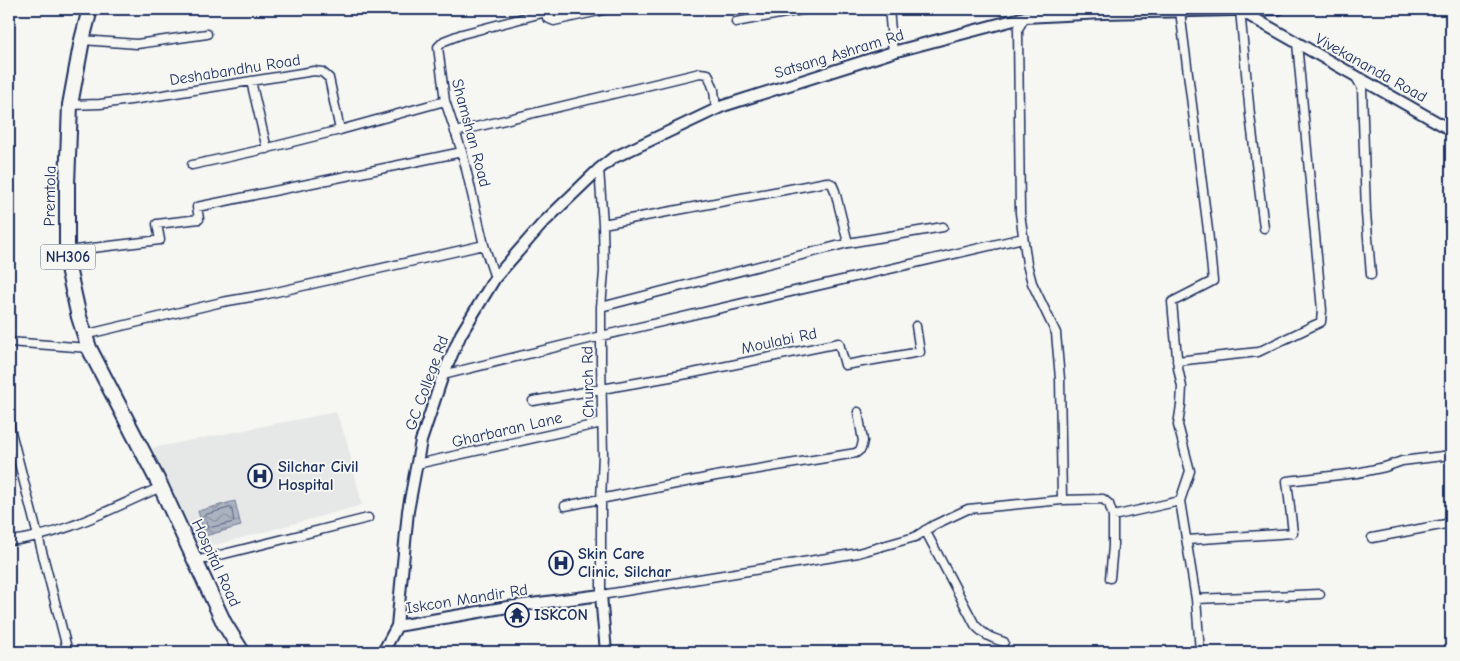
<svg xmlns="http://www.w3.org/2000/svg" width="1460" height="661" viewBox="0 0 1460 661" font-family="'Comic Neue',sans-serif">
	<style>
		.built { fill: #e6e7e7 }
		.water { fill: url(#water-waves); stroke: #717e99 }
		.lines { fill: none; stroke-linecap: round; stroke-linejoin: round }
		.shore { stroke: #556385; stroke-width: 1 }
		.street-casing { stroke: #1b2f5e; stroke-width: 11 }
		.secondary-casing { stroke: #1b2f5e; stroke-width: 14 }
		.highway-casing { stroke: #1b2f5e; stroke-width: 18 }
		.street { stroke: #f6f6f2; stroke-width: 8 }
		.secondary { stroke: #f6f6f2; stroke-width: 10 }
		.highway { stroke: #f6f6f2; stroke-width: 14 }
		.labels { text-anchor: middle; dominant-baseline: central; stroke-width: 4; stroke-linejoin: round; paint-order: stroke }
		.shield { fill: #f6f6f2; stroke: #5d6b8a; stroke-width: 1 }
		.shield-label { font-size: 15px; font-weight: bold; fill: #1b2f5e }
		.street-label { font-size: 16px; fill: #1b2f5e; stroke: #f6f6f2 }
		.poi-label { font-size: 16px; font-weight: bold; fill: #1b2f5e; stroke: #f6f6f2; text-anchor: start }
	</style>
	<defs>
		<pattern id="water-waves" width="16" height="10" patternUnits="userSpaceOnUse" patternTransform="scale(1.25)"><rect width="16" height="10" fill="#abb2c0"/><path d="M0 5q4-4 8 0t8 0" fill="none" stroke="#8a919f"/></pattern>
	</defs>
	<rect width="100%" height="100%" fill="#f6f6f2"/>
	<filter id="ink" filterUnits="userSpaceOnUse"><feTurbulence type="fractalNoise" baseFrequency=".02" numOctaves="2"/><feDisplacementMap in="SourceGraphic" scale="10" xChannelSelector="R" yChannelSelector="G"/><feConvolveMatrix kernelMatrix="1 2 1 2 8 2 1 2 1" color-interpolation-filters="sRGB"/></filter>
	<g filter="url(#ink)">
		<path class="built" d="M336,412L347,442L362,505L201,549L152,448Z"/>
		<path class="water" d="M235,501L241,526L205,536L198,511Z"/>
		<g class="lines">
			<path class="shore" d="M230,508L232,510L234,522L208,528L205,515Z"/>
			<g class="street-casing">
				<path id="street" d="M545,9L547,18L554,21L608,9
					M889,9L893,52
					M1240,10L1250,115L1264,228
					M1180,11L1208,230L1213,281L1172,302L1178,368L1182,387L1181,405L1178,425L1190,471L1180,501L1196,599L1320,594
					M736,22L807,9
					M82,40L137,44L207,34
					M1356,77L1362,88L1366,213L1371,275
					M251,81L267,149
					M70,105L100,104L138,99L314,71L322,72L329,78L340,130L445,101
					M455,132L700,73L708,74L714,90L716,109
					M192,165L256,151L340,130
					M599,169L603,224L604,272L601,307V362L603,454L601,500V595L858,553L915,537L934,525L968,509L1062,500L1060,379L1056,333L1032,283L1027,264L1020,213L1018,29L1025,17
					M603,224L827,182L832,184L835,191L848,243
					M67,251L160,240L157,224L199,219L197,207L462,152
					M495,278L484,245L462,152L445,101L438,47L444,41L462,34L546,12
					M601,307L848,243L943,227
					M84,335L222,302L263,295L484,245
					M9,342L89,348
					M1177,361L1258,352L1321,322L1322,310L1297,43
					M443,375L601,336L1023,238
					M533,401L693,373L839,343L845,365L920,352L916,326
					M9,415L10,428L68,652
					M417,464L602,423
					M1062,500L1103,499L1109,504L1113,516L1180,501
					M565,506L716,476L856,453L861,449L863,441L858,412
					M925,530L975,625C984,635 991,638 1004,642
					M1372,538L1451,523
					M1187,540L1293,533L1287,481L1357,473L1385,467L1402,461L1451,455
					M9,541C63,536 112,508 161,487
					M196,561L368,518
					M1110,578L1113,546V516
					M1196,599L1200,652"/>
			</g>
			<g class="secondary-casing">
				<path id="secondary" d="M1241,11L1451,130
					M397,626L508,607L601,595L606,652
					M383,652L397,626L408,511L421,441L443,375L461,334L495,278L543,223L599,169L613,158L723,106L893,52L1025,17L1103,13L1279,9"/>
			</g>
			<g class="highway-casing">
				<path id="highway" d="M90,9L82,40L70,105L67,184V251L68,268L79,317L89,348L161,487L224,623L242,652"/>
			</g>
			<use href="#street" class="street"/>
			<use href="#secondary" class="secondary"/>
			<use href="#highway" class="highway"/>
		</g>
	</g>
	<defs>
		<g id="hospital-ring" transform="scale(1.25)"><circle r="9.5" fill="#f6f6f2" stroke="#1b2f5e" stroke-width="1.5"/><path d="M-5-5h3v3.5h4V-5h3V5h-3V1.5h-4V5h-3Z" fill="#1b2f5e"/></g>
		<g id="temple-ring" transform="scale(1.25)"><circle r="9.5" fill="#f6f6f2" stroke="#1b2f5e" stroke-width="1.5"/><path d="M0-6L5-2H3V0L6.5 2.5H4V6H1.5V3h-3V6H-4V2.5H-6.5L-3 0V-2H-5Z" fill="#1b2f5e"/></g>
	</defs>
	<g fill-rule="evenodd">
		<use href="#hospital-ring" x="260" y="476"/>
		<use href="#hospital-ring" x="561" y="563"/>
		<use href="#temple-ring" x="517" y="615"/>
	</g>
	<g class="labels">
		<rect class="shield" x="40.5" y="244.5" width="55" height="25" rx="4"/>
		<g class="shield-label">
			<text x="68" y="257">NH306</text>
		</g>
		<g class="street-label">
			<text transform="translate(839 54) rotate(-17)">Satsang Ashram Rd</text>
			<text transform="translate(1371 68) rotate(29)">Vivekananda Road</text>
			<text transform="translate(235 70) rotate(-9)">Deshabandhu Road</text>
			<text transform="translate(471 133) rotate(75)">Shamshan Road</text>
			<text transform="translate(50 196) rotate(-89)">Premtola</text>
			<text transform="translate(779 341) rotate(-12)">Moulabi Rd</text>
			<text transform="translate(588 382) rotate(-91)">Church Rd</text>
			<text transform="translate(427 383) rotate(-70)">GC College Rd</text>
			<text transform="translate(507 430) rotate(-13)">Gharbaran Lane</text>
			<text transform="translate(216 563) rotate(65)">Hospital Road</text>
			<text transform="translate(467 599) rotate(-9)">Iskcon Mandir Rd</text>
		</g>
		<g class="poi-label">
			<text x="278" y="467">Silchar Civil<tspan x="278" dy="18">Hospital</tspan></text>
			<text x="578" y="554">Skin Care<tspan x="578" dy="18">Clinic, Silchar</tspan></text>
			<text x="534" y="615">ISKCON</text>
		</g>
	</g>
	<rect width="1460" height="661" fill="none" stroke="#f6f6f2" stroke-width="30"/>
	<rect x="15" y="15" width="1430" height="631" fill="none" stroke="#1b2f5e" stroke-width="2" filter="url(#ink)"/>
</svg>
